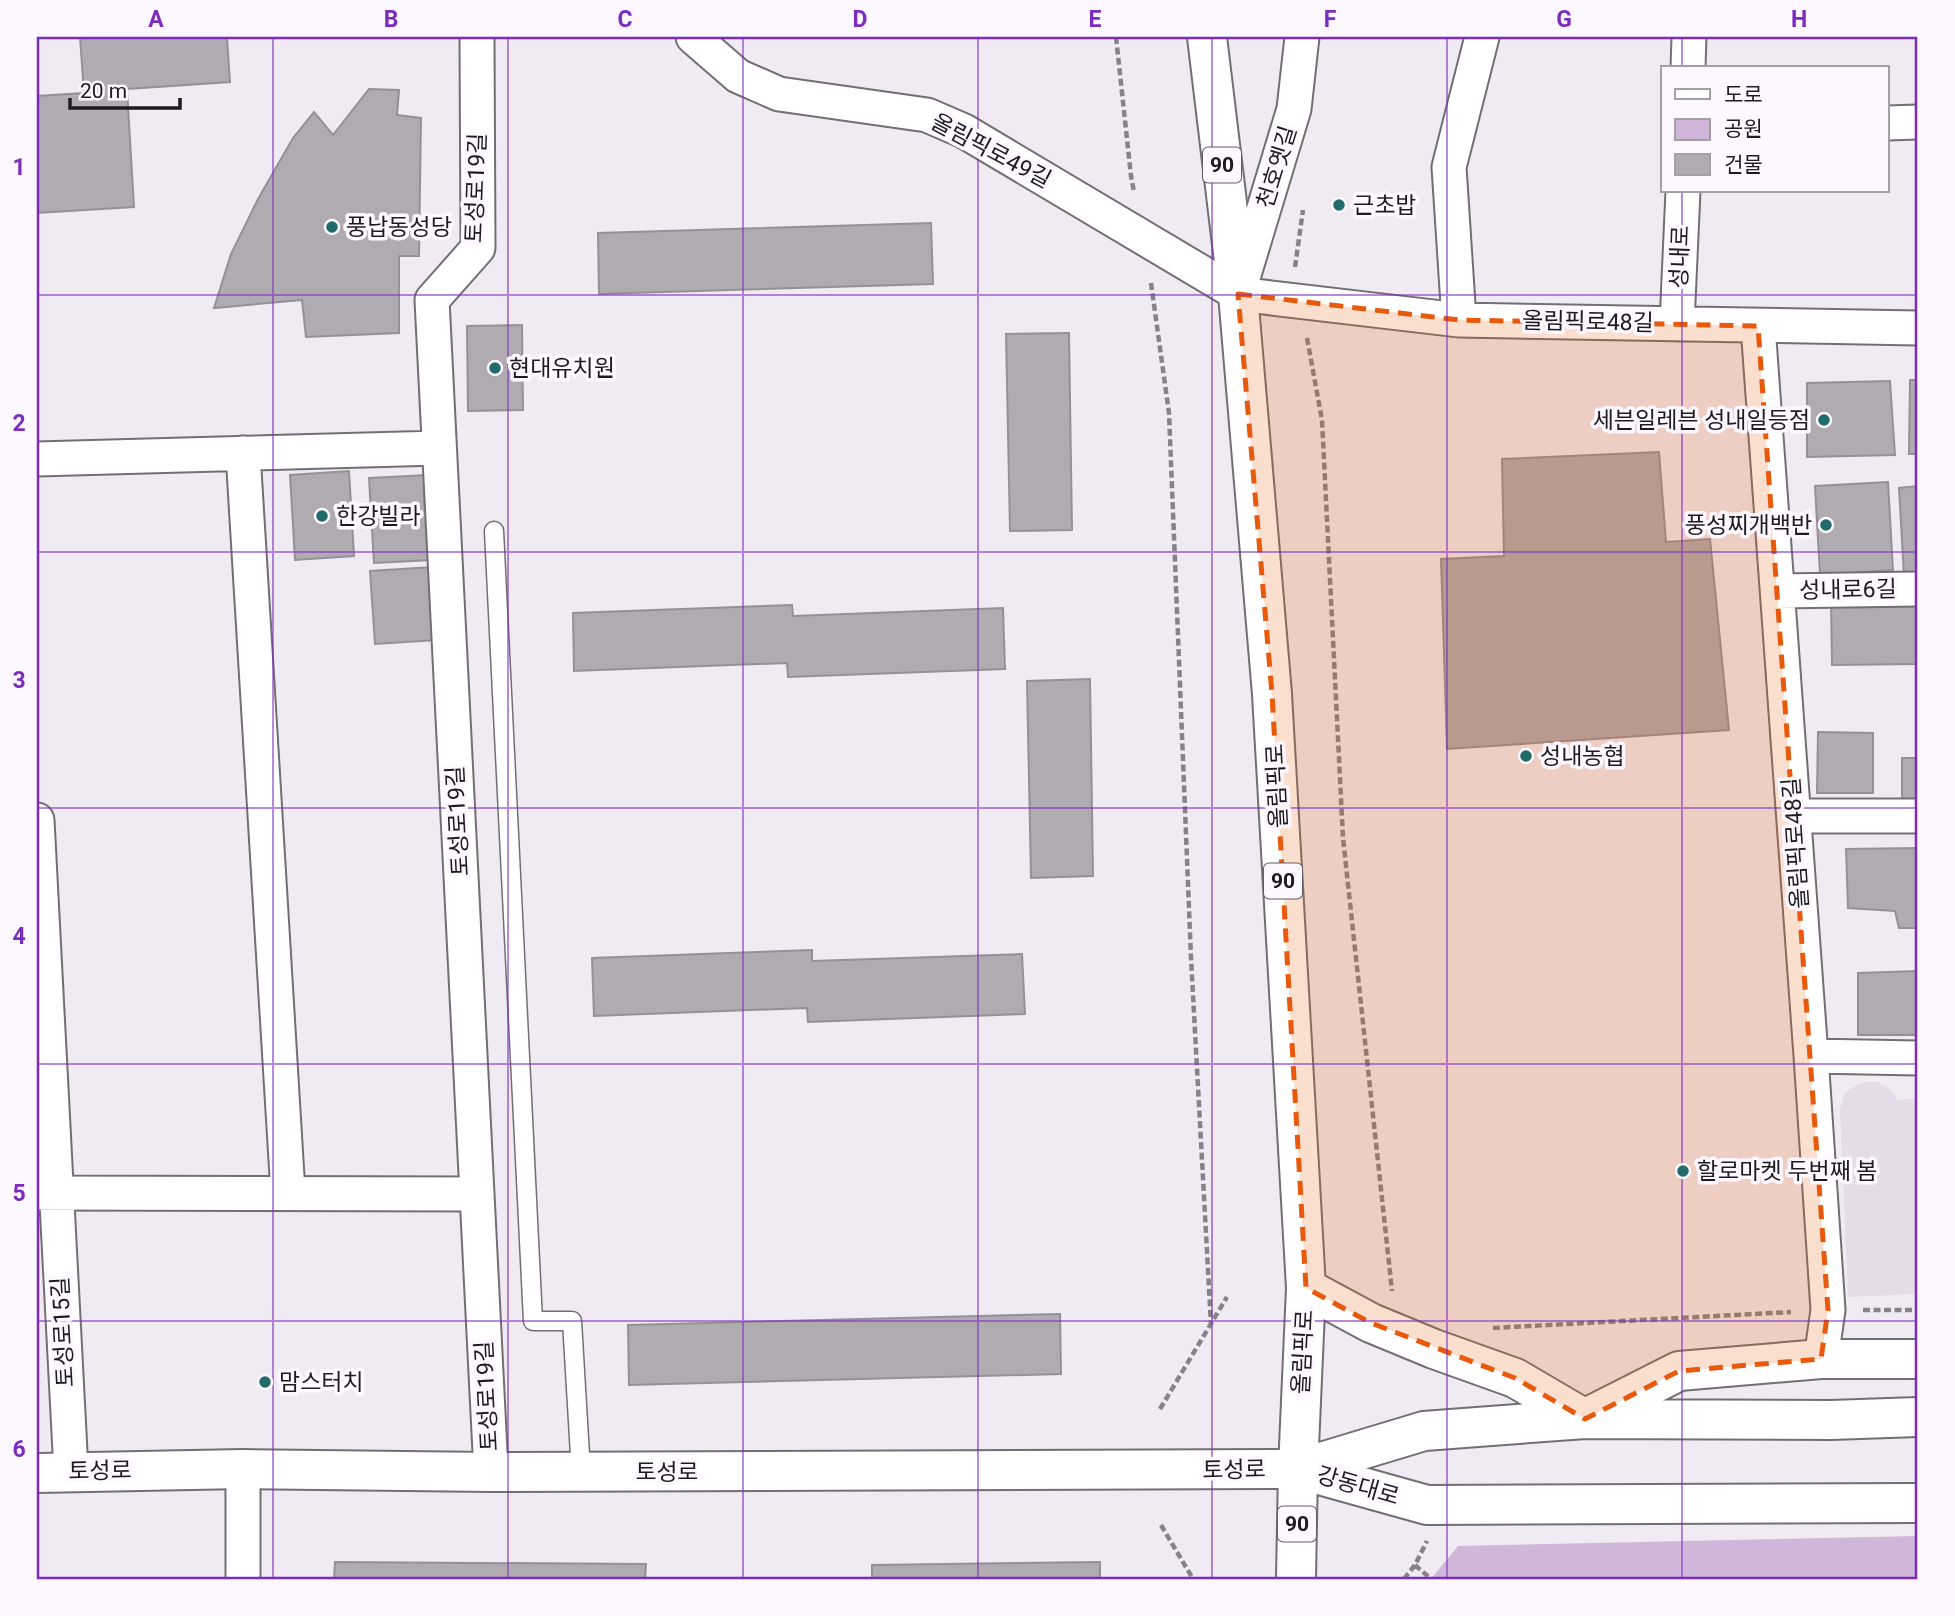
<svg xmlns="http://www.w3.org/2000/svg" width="1955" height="1616" viewBox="0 0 1955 1616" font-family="Roboto,'Noto Sans KR',sans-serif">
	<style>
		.built { fill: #e6dce9 }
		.green { fill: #d0b6d8 }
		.building { fill: #b0aab1; stroke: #959097; stroke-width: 2 }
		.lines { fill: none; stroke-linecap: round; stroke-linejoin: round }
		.lane-casing { stroke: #736e74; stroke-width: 21 }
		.street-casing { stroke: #736e74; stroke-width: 37 }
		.secondary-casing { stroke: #736e74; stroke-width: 42 }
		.primary-casing { stroke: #736e74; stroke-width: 42 }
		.path { stroke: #868388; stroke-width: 4.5; stroke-dasharray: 7 3.5; stroke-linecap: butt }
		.lane { stroke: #fff; stroke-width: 18 }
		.street { stroke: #fff; stroke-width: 33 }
		.secondary { stroke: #fff; stroke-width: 38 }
		.primary { stroke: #fff; stroke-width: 38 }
		.marked { fill: #e8590c; fill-opacity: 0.2; stroke: #e8590c; stroke-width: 5; stroke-dasharray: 14 9; stroke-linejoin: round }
		.grid { fill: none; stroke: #7b2cbf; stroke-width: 2; stroke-opacity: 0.55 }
		.poi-dot { fill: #216c6b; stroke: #fdf8ff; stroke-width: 2.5 }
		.labels { text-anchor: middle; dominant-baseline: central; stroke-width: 7; stroke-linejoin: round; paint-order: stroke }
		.shield { fill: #fdf8ff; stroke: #605d62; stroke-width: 2 }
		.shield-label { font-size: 21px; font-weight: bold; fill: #1d1b1e }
		.street-label { font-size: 23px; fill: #1d1b1e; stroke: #fdf8ff }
		.poi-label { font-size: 23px; fill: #1d1b1e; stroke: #fdf8ff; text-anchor: start }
		.neatline { fill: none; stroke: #7b2cbf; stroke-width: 2.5 }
		.grid-label { font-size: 23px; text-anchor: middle; font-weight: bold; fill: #7b2cbf }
	</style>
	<rect width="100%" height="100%" fill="#f0ebf2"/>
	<path class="built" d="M1866,1082H1878L1890,1089L1898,1100L1918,1098V1294L1848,1297L1840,1109L1845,1093L1856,1085Z"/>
	<path class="green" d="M1918,1536V1579H1431L1458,1546Z"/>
	<path class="building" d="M80,37H227L230,82L127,89L134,207L37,213V96L84,93Z
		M369,89L399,90L397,115L421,118L419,256H399V333L306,337L302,300L214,308L231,254L258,199L293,138L314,112L333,135Z
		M931,223L933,284L599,294L598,233Z
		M522,325L523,410L468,411L467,326Z
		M1069,333L1072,530L1010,531L1006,334Z
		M1910,380H1918V454H1909Z
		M1890,381L1895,455L1807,457V383Z
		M1659,452L1666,542L1710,539L1729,730L1447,749L1441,559L1504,556L1502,459Z
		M349,471L354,556L295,560L290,475Z
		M427,475L432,560L374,563L369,478Z
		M1888,482L1893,570L1820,575L1815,486Z
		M1918,486V575L1904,576L1899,488Z
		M432,567L437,640L375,644L370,571Z
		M1918,600V664L1832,665L1831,601Z
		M792,605L793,616L1003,608L1005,669L788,677L787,663L574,671L573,613Z
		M1090,679L1093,876L1031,878L1027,681Z
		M1818,732L1873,733V793H1817Z
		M1902,758H1918V800L1902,801Z
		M1918,848V928H1899L1895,911L1848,908L1846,849Z
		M812,950V961L1022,954L1025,1014L808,1022L807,1008L594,1016L592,958Z
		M1918,971V1035H1858V973Z
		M1060,1314L1061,1374L629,1385L628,1325Z
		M335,1562L646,1564L645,1579H334Z
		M1100,1562V1579H872V1565Z"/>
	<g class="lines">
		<g class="lane-casing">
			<path id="lane" d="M494,531L533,1321H572L581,1472"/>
		</g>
		<g class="street-casing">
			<path id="street" d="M477,37L478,248L432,300L491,1472
				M693,37L738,76L779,94L927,115L964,131L1238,294L1459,320L1918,328
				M1688,68L1689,37
				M1887,123L1918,122
				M1239,291L1294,109L1302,37
				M1459,320L1449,167L1482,37
				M1677,324L1683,191
				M1758,326L1811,1056L1828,1310L1821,1359
				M243,453L288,1193
				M37,459L439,448
				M1778,591L1918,589
				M1794,816H1918
				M37,820L71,1471
				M1811,1056L1918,1058
				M37,1193L477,1194
				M243,1469V1579"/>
		</g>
		<g class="secondary-casing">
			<path id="secondary" d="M1592,1415L1679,1371L1821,1359H1918
				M1298,1469L1424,1431L1585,1419L1831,1420L1918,1417
				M37,1473L243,1469L491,1472L1298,1469L1427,1505L1918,1503"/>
		</g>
		<g class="primary-casing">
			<path id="primary" d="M1207,37L1238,294L1272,694L1306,1288L1298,1469L1296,1579
				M1306,1288L1371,1323L1434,1349L1515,1378L1585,1419"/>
		</g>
		<path class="path" d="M1116,37L1131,176L1134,192
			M1295,267L1303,210
			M1151,283L1169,413L1191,958L1211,1325
			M1307,338L1322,420L1343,838L1392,1291
			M1863,1310H1918
			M1493,1328L1791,1312
			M1160,1409L1227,1297
			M1161,1525L1193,1579
			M1415,1565L1431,1579
			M1404,1579L1415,1565L1427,1541"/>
		<use href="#lane" class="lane"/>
		<use href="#street" class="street"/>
		<use href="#secondary" class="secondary"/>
		<use href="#primary" class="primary"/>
	</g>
	<path class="marked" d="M1238,294L1459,320L1758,326L1828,1310L1821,1359L1679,1371L1585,1419L1515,1378L1371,1323L1306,1288L1272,694Z"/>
	<path class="grid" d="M273,37V1579M508,37V1579M743,37V1579M978,37V1579M1212,37V1579M1447,37V1579M1682,37V68M1682,191V1579M37,295H1918M37,552H1918M37,808H1918M37,1064H1918M37,1321H1918"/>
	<g class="poi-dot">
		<circle cx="1339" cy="205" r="7"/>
		<circle cx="332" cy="227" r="7"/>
		<circle cx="495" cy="368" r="7"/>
		<circle cx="1824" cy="420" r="7"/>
		<circle cx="322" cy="516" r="7"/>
		<circle cx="1826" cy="525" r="7"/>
		<circle cx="1526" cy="756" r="7"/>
		<circle cx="1683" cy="1171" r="7"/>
		<circle cx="265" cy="1382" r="7"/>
	</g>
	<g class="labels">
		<g class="shield">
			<rect x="1203" y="147.5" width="38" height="35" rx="5"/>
			<rect x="1264" y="863.5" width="38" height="35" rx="5"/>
			<rect x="1278" y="1506.5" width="38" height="35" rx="5"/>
		</g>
		<g class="shield-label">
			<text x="1222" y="165">90</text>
			<text x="1283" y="881">90</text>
			<text x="1297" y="1524">90</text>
		</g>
		<g class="street-label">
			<text transform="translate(991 151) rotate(28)">올림픽로49길</text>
			<text transform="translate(1277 167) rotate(-73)">천호옛길</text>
			<text transform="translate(476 188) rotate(-88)">토성로19길</text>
			<text transform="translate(1680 257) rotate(-88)">성내로</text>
			<text transform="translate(1588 322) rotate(1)">올림픽로48길</text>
			<text transform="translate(1848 590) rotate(-1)">성내로6길</text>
			<text transform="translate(1277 786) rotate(-93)">올림픽로</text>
			<text transform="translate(458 821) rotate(-93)">토성로19길</text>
			<text transform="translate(1796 843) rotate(-94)">올림픽로48길</text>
			<text transform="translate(63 1332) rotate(-93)">토성로15길</text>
			<text transform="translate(1303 1352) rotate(-87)">올림픽로</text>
			<text transform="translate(487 1396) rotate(-93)">토성로19길</text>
			<text transform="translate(1234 1470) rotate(-1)">토성로</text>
			<text transform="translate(100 1471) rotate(-1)">토성로</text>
			<text x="667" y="1472">토성로</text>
			<text transform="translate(1358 1486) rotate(16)">강동대로</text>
		</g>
		<g class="poi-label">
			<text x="1353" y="205">근초밥</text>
			<text x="346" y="227">풍납동성당</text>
			<text x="509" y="368">현대유치원</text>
			<text x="1810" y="420" text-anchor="end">세븐일레븐 성내일등점</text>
			<text x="336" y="516">한강빌라</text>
			<text x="1812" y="525" text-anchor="end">풍성찌개백반</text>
			<text x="1540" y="756">성내농협</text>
			<text x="1697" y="1171">할로마켓 두번째 봄</text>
			<text x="279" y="1382">맘스터치</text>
		</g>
	</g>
	<rect width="1955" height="1616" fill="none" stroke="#fdf8ff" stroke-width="77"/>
	<rect x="1661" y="66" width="228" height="126" fill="#fdf8ff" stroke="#a3a0a5" stroke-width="2"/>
	<rect x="1675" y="89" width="35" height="10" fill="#ffffff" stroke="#a3a0a5" stroke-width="2"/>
	<text x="1724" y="102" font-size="21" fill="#1d1b1e">도로</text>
	<rect x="1675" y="119" width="35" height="21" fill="#d0b6d8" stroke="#a3a0a5" stroke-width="2"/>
	<text x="1724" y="136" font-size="21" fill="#1d1b1e">공원</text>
	<rect x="1675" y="154" width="35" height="21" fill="#b0aab1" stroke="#a3a0a5" stroke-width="2"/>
	<text x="1724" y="172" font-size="21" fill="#1d1b1e">건물</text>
	<path d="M70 98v10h110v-10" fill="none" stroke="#1d1b1e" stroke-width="3.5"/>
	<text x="80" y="98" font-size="21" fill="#1d1b1e" stroke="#fdf8ff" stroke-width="5" paint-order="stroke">20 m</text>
	<rect x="38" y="38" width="1878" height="1540" class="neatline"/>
	<g class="grid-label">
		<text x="156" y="27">A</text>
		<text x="391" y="27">B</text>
		<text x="625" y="27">C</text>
		<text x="860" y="27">D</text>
		<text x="1095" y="27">E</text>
		<text x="1330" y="27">F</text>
		<text x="1564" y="27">G</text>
		<text x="1799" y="27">H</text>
		<text x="19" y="175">1</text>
		<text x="19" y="431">2</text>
		<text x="19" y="688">3</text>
		<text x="19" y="944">4</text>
		<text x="19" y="1201">5</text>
		<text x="19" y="1457">6</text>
	</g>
</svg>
